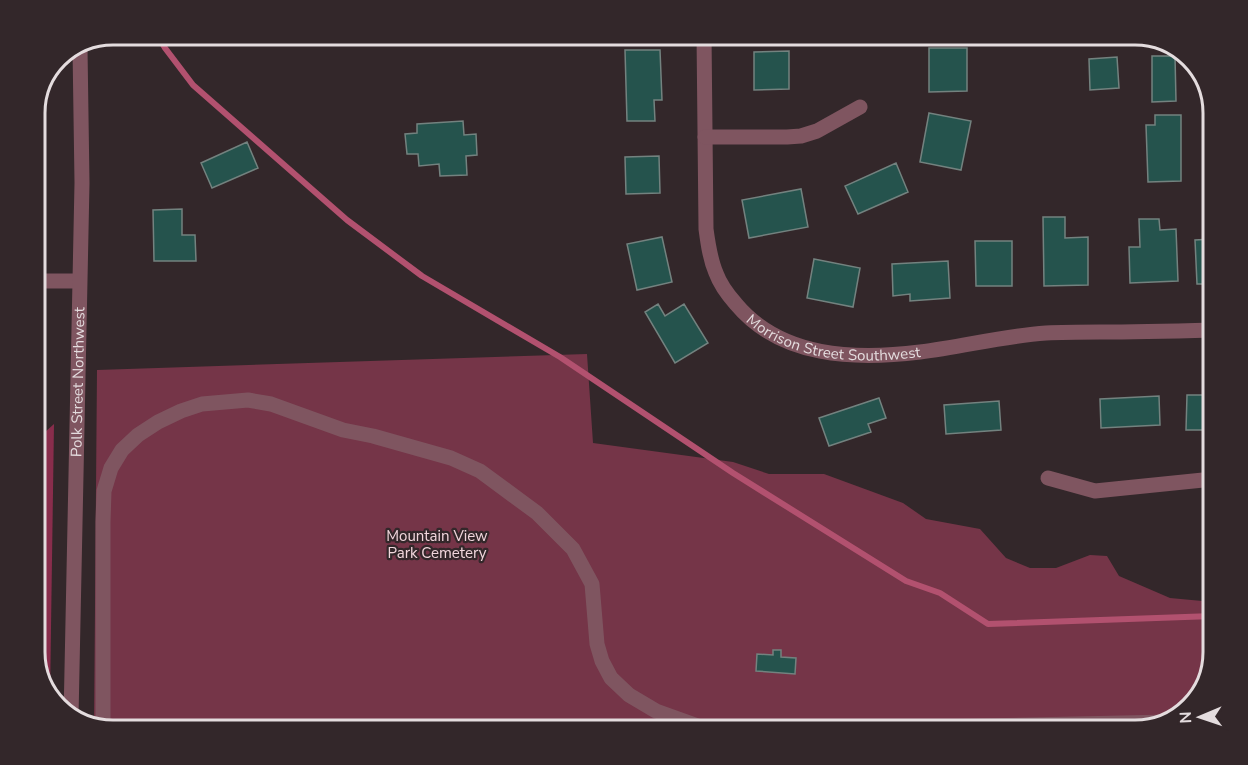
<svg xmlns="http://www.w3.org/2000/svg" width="1248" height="765" viewBox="0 0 1248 765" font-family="'Nunito Sans',sans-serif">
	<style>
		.green { fill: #753548 }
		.forest { fill: #892d4c }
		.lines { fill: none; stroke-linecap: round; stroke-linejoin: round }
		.stream { stroke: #b2516f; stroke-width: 6 }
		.building { fill: #25534d; stroke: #73827f; stroke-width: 1.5 }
		.minor { stroke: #7f5560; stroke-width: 15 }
		.labels { text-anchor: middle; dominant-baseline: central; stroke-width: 4.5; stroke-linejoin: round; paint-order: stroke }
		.street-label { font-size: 15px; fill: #e4dcde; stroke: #33272a }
		.park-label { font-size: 15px; fill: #f2d7dd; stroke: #33272a }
		.rim { fill: none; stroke: #e4dcde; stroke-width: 3 }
	</style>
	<rect width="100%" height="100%" fill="#33272a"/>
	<path class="green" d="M587,354L593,443L733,462L769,474H824L903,503L926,519L980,529L1006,558L1030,568H1056L1090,555L1107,556L1119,576L1170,598L1213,602V653L1203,692L1174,720L1136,730H113L94,725L97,370Z"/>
	<path class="forest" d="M54,424L50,696L45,692L35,657V441Z"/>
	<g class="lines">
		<path class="stream" d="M157,34L165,48L193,85L347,220L422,276L560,357L733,473L906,581L940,593L988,624L1213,616"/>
	</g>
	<path class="building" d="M929,48H967V91L929,92Z
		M625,50H660L662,100H654L655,121H627Z
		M789,51V89L754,90V52Z
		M1152,56H1175L1176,101L1152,102Z
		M1117,57L1119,88L1090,90L1089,59Z
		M929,113L971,121L961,170L920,162Z
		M1155,115H1181V181L1148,182L1146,125H1155Z
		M463,121L464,135L476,134L477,155L466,156L467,175L440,176L439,164L419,166L418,154H407L405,134L417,133V124Z
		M247,142L258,168L212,188L201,163Z
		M659,156L660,193L626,194L625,157Z
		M896,163L908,192L858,214L845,186Z
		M801,189L808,227L749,238L742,200Z
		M182,209V235H195L196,261H154L153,210Z
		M1043,217H1065V238L1088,237V285L1044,286Z
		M1139,219H1159L1160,230L1176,229L1178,281L1130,283L1129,247H1140Z
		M662,237L672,282L637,290L627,244Z
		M1213,239V284H1197L1195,240Z
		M975,241H1012V286H976Z
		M814,259L860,268L853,307L807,298Z
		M948,261L950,298L910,301V294L893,296L892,264Z
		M658,304L665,316L684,304L708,343L675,363L645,312Z
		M1187,395H1213V430H1186Z
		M1159,396L1160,425L1101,428L1100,399Z
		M879,398L886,418L868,424L871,432L829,446L819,418Z
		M999,401L1001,430L946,434L944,405Z
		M773,650H781V657L796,658L795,674L756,671L757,654L773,655Z"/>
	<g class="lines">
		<g class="minor">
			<path id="s1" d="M704,34L706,229C708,244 710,259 716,273C720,284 728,295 736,304C781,358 855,360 920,352C962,347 1003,336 1046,333C1064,332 1082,332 1100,332C1138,332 1176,331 1213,330"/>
			<path d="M705,137H787L801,136L817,131L860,107"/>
			<path d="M35,281H79"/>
			<path d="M1048,478L1095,491L1213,479"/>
			<path id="s2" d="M71,718L82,183L80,48"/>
			<path d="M103,728V522L104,491L111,468L122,450L138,435L158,422L181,411L202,404L248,400L271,404L343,430L373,436L451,458L480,471L537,513L573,549L592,584L597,644L602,661L611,678L629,695L656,711L709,730"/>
			<path d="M784,730L1169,722"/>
		</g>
	</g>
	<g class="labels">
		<g class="street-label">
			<text stroke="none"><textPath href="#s1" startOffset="386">Morrison Street Southwest</textPath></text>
			<text stroke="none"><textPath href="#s2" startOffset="336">Polk Street Northwest</textPath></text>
		</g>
		<g class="park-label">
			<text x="437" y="536">Mountain View<tspan x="437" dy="17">Park Cemetery</tspan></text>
		</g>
	</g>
	<path d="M0 0H1248V765H0ZM113 45H1135A68 68 0 0 1 1203 113V652A68 68 0 0 1 1135 720H113A68 68 0 0 1 45 652V113A68 68 0 0 1 113 45Z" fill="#33272a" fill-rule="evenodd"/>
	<path class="rim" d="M113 45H1135A68 68 0 0 1 1203 113V652A68 68 0 0 1 1135 720H113A68 68 0 0 1 45 652V113A68 68 0 0 1 113 45Z"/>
	<g transform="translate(1200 717) rotate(268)" stroke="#33272a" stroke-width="4.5" paint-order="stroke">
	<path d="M0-4.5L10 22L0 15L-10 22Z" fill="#e4dcde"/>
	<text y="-9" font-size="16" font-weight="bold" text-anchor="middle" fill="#e4dcde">N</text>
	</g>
</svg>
